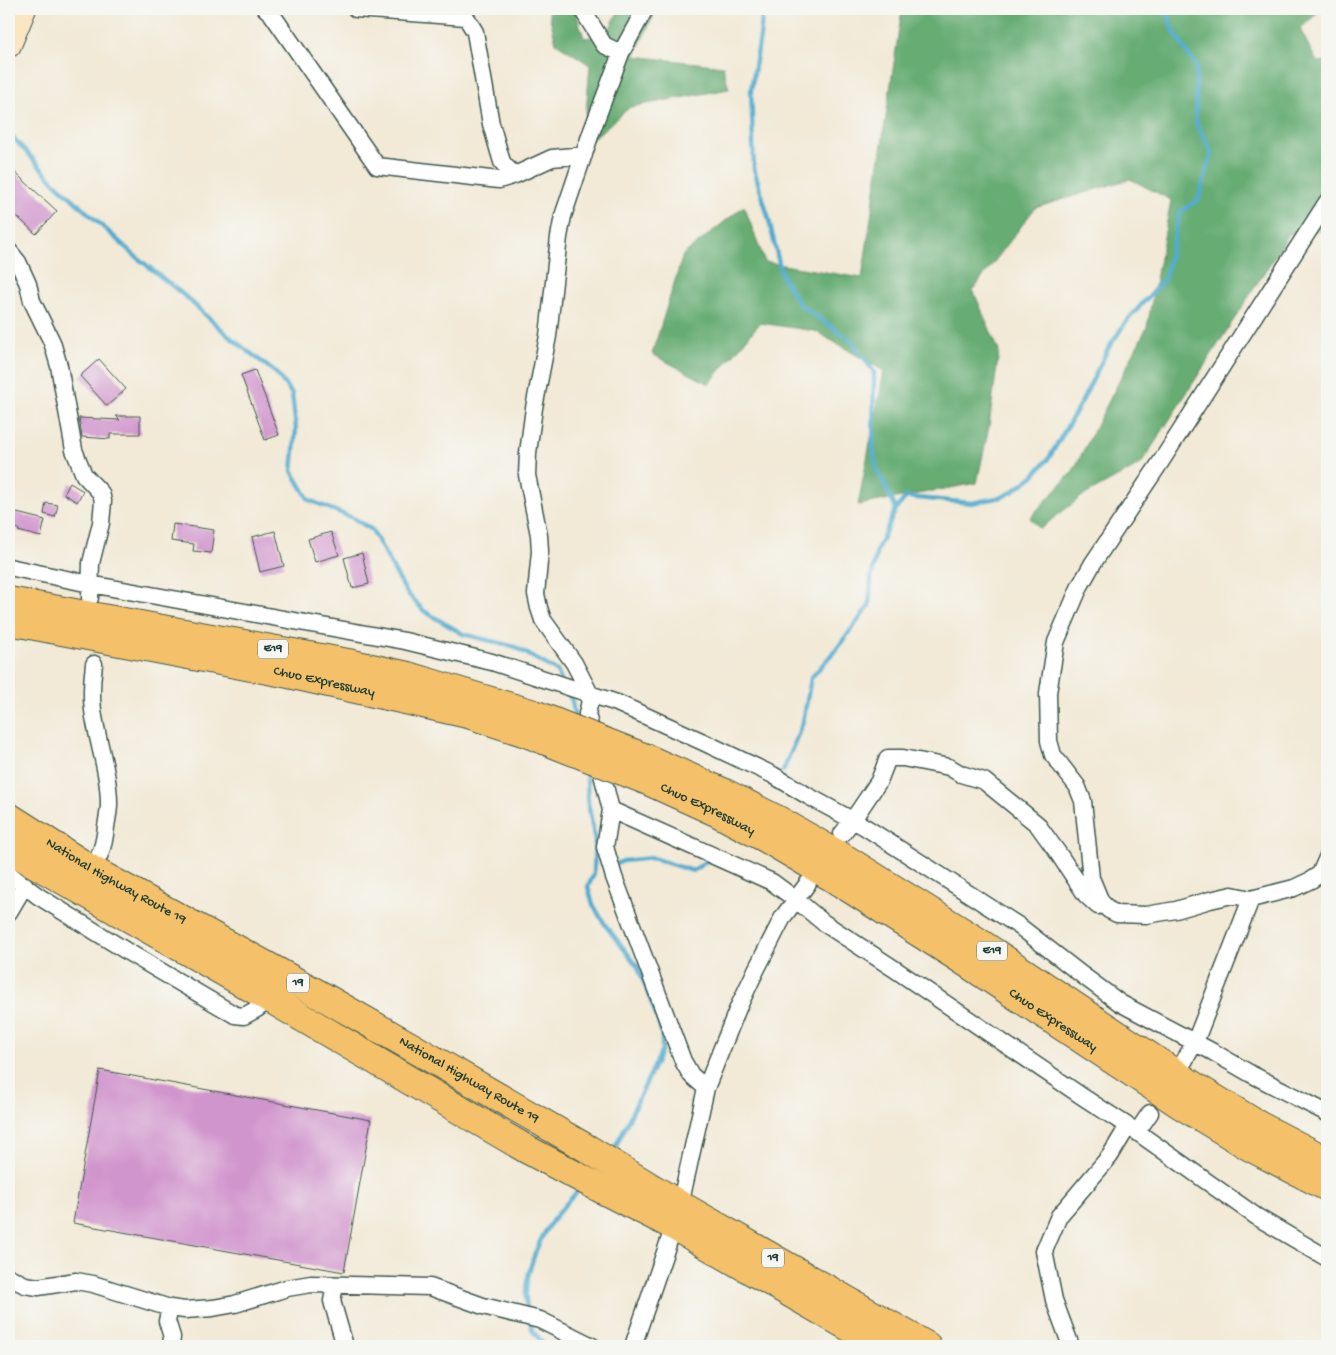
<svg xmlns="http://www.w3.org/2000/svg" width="1336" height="1355" viewBox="0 0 1336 1355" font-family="'Gochi Hand',sans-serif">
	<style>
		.forest { fill: #66ac73; stroke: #427454 }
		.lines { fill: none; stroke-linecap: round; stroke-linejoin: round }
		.stream { stroke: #51accf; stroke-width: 4.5 }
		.building { fill: #d195cd }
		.street-casing { stroke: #3f574c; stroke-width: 19 }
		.secondary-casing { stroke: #3f574c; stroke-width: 26 }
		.highway-casing { stroke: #3f574c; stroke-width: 30 }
		.street { stroke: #fff; stroke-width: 16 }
		.secondary { stroke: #fbe6c3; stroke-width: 24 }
		.highway { stroke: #f4c16a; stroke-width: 28 }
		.highway-bridge-casing { stroke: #3f574c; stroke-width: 30; stroke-linecap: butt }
		.highway-bridge { stroke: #f4c16a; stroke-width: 28 }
		.labels { text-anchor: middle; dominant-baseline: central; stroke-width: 4; stroke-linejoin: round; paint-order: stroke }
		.shield { fill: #f6f6f2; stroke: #60746d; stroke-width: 1 }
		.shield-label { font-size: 12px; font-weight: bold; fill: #1f3d34 }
		.street-label { font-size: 14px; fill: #1f3d34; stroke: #f6f6f2 }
	</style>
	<rect width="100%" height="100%" fill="#f6f6f2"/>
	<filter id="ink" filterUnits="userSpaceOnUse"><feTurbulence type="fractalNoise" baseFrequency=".02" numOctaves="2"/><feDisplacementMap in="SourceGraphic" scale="10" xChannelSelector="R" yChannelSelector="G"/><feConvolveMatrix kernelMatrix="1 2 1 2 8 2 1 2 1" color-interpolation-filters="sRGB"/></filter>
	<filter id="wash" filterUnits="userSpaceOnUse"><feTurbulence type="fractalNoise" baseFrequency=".0096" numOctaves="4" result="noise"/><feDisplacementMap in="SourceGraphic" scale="20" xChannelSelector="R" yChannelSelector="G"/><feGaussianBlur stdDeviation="1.12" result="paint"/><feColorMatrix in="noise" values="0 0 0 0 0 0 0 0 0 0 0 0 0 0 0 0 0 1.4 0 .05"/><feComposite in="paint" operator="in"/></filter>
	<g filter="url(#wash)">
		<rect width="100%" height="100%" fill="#f2e9d6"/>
		<path class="forest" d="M548,9H575L584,38L606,35L620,9H657L634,56L723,66L729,89L630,107L583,147L590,65L556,43Z
			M902,9H1322L1300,29L1317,62L1327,61V230L1289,234L1141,464L1081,497L1040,529L1030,518L1073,471L1147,327L1171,200L1130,179L1035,208L973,290L999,351L989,426L977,483L858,505L884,371L815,331L760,323L709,384L652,354L683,255L744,206L765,262L862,278Z"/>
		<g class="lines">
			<path class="stream" d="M763,9L760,37L751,90L754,169L768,216L782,276L800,305L852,341L874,372L873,445L876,467L896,509
				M9,133L54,182L134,255L186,297L231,338L276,373L292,394L296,429L292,471L309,500L355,519L372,530L406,592L424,611L463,634L515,647L557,671L561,681
				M567,692L572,701L575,720
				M585,767L587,778L588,803L595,840L594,873L588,887L593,905L606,926L638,967L658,1020L662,1037V1050L612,1154
				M783,771L803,722L811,678L838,647L869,606L871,579L877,550L896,509L906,497L972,503L1002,497L1012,492L1033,476L1049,458L1082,401L1108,349L1125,323L1165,278L1180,212L1198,200L1212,153L1196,122V66L1172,29L1167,9
				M614,865L623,861L652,858L693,871L709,859
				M528,1312C520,1286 536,1243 552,1221C560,1210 570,1199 580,1189
				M530,1322L533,1331L545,1346"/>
		</g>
		<g id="blocks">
			<path class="building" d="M9,167L57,211L36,234L9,209Z
				M99,359L126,389L107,406L80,376Z
				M255,370L279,435L265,440L241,375Z
				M116,416H140V434H110V439L82,437L79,418L120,420Z
				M70,483L83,491L77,502L64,494Z
				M46,503L58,505L55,517L44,514Z
				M9,511L45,520L41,537L18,531L19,529L9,527Z
				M173,524L214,530L211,553L193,551L194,544L171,541Z
				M275,531L284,566L260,572L252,537Z
				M331,532L339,555L315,562L308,539Z
				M362,553L369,584L352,588L344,558Z
				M100,1070L371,1120L344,1272L73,1223Z"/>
		</g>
	</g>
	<g filter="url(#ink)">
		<use href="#blocks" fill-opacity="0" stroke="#3f574c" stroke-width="1"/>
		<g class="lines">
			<g class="street-casing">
				<path id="street" d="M266,9L271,13L377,166L499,180L515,175L552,158L584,155
					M356,9L466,17L475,32L491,124L502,162L507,168L515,175
					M584,9L585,14L604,45L621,53
					M645,9L621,53L591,133L563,216L559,237L548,336L534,408L528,453L527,475L539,535L540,551L536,594L539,608L543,620L574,663L591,696L587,714L611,810L605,847L614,877L683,1061L691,1075L706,1088
					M1327,202L1160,463L1093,563L1080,586L1056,642L1048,693L1049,741L1053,755L1077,786L1083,801L1091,878L1101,902L1109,910L1117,914L1146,915L1176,910L1210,900L1232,895L1251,899L1294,888L1311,880L1320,874L1327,858
					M9,251L18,262L28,284L32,301L52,342L59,366L74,450L84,475L101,493L103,501L101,523L91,563L90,598
					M9,567L90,584L405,641L492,662L617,703L701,741L773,775L808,796L865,827L1019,926L1082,975L1120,1003L1213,1052L1251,1074L1327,1113
					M611,810L772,882L795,899L824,923L896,970L1083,1097L1137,1132L1257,1217L1327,1258
					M842,834L852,821L879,781L888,758H903L949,767L961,774L984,781L1037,824L1058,853L1086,895L1098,906
					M92,870C101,854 104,845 106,827C107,819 109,812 109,804C109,772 97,741 93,710C91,695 92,679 94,664
					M9,874L38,896L128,952L235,1015L244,1016L257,1009L270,999
					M9,912L25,885
					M1183,1063L1195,1042L1251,899
					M1137,1132L1150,1113
					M9,1277L25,1285L38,1287L76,1281L93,1284L170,1308L185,1310L213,1308L235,1304L287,1288L311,1284L430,1287L483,1306L540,1320L592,1346
					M335,1285L332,1301L345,1346
					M170,1308L167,1321L172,1337L171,1346
					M633,1346L674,1226L680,1205L706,1088L738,1008L756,970L783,917L808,883
					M1071,1346L1054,1300L1044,1251L1059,1216L1110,1156L1128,1126"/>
			</g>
			<g class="secondary-casing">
				<path id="secondary" d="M9,45L24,9"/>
			</g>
			<g class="highway-casing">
				<g id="highway">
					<path d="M9,601L348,663L408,676L534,714"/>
					<path id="s1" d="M9,621L289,674L468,714L526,733"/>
					<path d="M646,758L725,793L778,820L844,858L977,941L1194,1086L1260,1126L1327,1161"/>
					<path id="s2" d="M648,781L716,812L767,839L833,878L959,958L1181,1105L1250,1147L1327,1187"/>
					<path id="s3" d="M9,817L92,870L322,996L410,1046L588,1149L680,1205L927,1346"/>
					<path d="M9,849L276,1002L528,1150L605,1191L674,1226L882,1346"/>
				</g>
			</g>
			<use href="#street" class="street"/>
			<use href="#secondary" class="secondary"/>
			<use href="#highway" class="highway"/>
			<g class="highway-bridge-casing">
				<path id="highway-bridge" d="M534,714L646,758
					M526,733L648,781"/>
			</g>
			<use href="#highway-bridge" class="highway-bridge"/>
		</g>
	</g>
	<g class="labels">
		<g class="shield">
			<rect x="258" y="639.5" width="30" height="19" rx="4"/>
			<rect x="977" y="941.5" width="30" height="19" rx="4"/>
			<rect x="287" y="973.5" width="22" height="19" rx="4"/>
			<rect x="762" y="1248.5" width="22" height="19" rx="4"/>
		</g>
		<g class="shield-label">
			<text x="273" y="649">E19</text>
			<text x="992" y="951">E19</text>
			<text x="298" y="983">19</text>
			<text x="773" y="1258">19</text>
		</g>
		<g class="street-label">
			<text stroke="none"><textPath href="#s1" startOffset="321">Chuo Expressway</textPath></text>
			<text stroke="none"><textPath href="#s2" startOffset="66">Chuo Expressway</textPath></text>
			<text stroke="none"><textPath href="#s3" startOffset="125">National Highway Route 19</textPath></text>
			<text stroke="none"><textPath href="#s2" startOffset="471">Chuo Expressway</textPath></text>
			<text stroke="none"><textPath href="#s3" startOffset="530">National Highway Route 19</textPath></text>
		</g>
	</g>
	<rect width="1336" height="1355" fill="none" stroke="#f6f6f2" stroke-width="30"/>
</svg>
